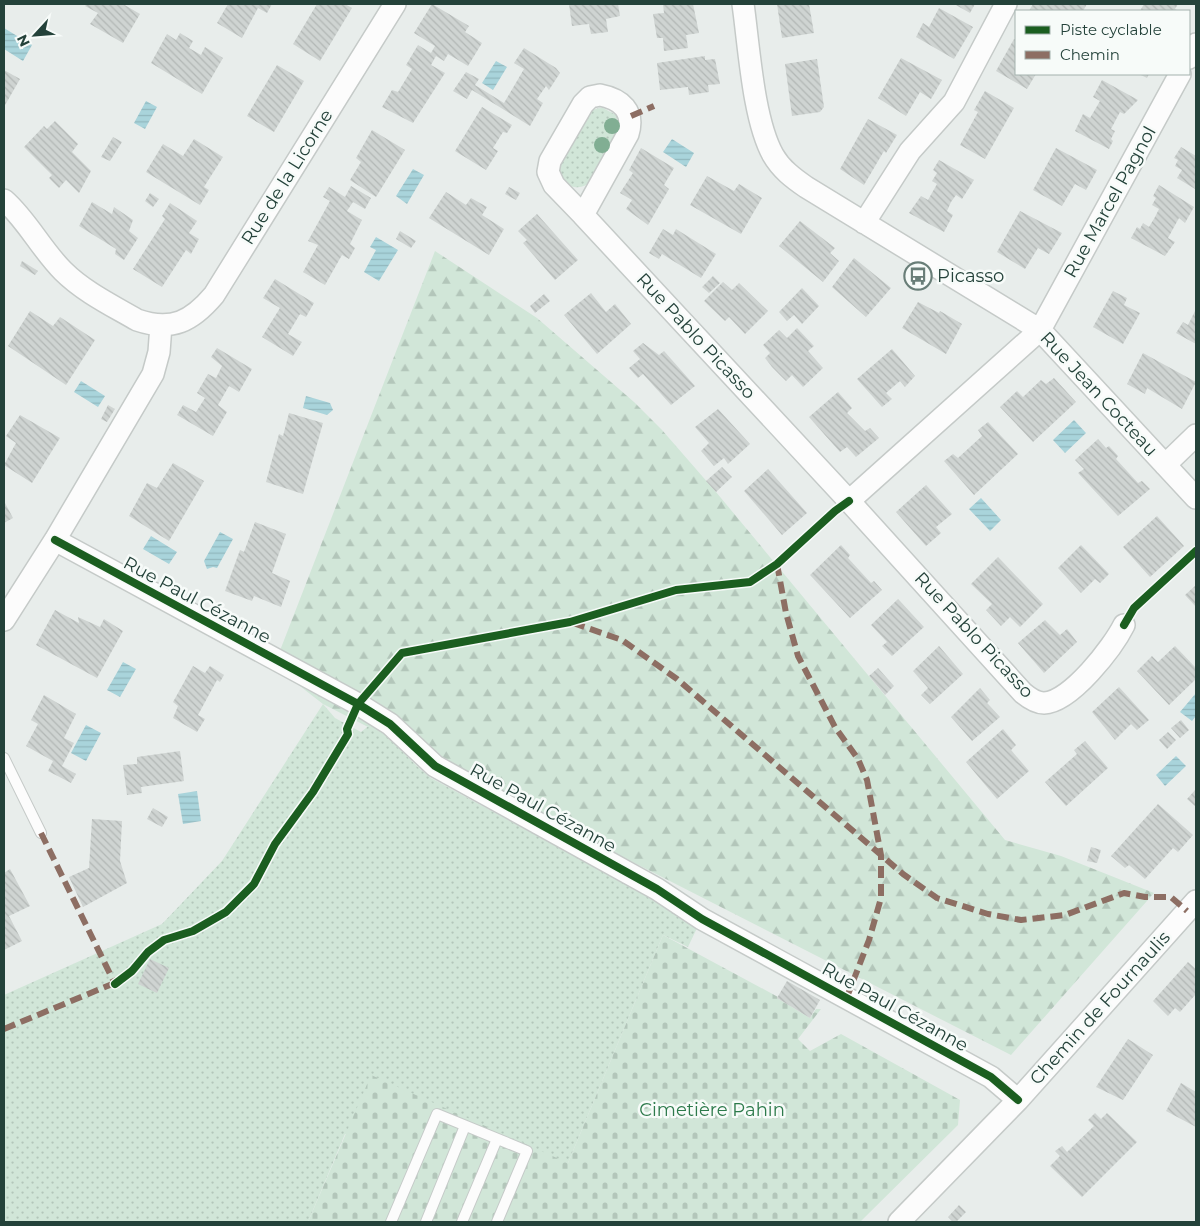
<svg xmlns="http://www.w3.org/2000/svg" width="1200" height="1226" viewBox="0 0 1200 1226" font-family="Montserrat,sans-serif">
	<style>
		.grass { fill: url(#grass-dots) }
		.forest { fill: url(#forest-firs) }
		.cemetery { fill: url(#cemetery-stones) }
		.water { fill: url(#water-rules) }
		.building { fill: url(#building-back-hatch) }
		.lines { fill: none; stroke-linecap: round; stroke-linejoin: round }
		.service-casing { stroke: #c5cac8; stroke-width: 12 }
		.minor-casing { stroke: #c5cac8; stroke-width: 24 }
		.service { stroke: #fcfcfc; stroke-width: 10 }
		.minor { stroke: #fcfcfc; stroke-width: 21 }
		.quiet { stroke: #8d6e63; stroke-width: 6; stroke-dasharray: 12 6; stroke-linecap: butt }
		.cycleway-casing { stroke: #f7fbf9; stroke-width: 11 }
		.cycleway { stroke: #1b5e20; stroke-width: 8 }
		.tree { fill: #81ae93 }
		.labels { text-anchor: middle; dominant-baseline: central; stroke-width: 5; stroke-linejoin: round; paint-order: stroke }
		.street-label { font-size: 18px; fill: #24423a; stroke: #f7fbf9 }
		.poi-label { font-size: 18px; fill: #24423a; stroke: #f7fbf9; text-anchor: start }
		.park-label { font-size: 18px; fill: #2d7a4b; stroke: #f7fbf9 }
	</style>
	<defs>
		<pattern id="grass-dots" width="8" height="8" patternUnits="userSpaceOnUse" patternTransform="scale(1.25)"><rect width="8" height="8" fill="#d1e6d8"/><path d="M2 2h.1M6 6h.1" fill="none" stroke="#b3c6ba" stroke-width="1.8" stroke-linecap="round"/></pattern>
		<pattern id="forest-firs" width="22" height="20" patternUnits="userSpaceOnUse" patternTransform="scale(1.25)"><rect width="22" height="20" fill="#d1e6d8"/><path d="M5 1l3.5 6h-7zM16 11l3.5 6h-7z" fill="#b3c6ba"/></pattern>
		<pattern id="cemetery-stones" width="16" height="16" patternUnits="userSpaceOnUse" patternTransform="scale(1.25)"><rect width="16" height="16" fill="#d1e6d8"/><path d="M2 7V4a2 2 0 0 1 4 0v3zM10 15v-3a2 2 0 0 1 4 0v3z" fill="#b3c6ba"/></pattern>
		<pattern id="water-rules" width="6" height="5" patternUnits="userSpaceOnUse" patternTransform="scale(1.25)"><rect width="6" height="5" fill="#a9d4db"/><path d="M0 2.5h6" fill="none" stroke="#91b7bd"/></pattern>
		<pattern id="building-back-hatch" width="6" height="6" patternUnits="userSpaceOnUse" patternTransform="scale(1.25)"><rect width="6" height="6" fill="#cfd4d2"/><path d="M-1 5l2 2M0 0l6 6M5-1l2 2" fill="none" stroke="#b2b7b5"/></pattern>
	</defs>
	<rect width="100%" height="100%" fill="#e8edeb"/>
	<path class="grass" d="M603,108L616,115L620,130C611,146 603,167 591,181C578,195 558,183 559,167C559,158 582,120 589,113C593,109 598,108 603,108Z
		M323,704L335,718L361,732L371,724C393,739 409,761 431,778L635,889L697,928L688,947L663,935L568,1163L345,1134L308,1222H4V995L162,924L222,861Z"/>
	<path class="forest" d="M435,251L537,318L634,402L662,430L716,492L1005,840L1061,856L1154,893L1011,1055L323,704L274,666Z"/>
	<path class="cemetery" d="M663,935L778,997L777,998L810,1018L816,1009H821L798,1039L810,1051L841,1034L960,1100L958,1125L860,1222H308L371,1075L568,1163Z"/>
	<path class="water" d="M4,28L32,45L23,61L4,49Z
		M496,61L507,67L493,90L482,83Z
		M146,101L157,107L145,129L134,123Z
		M672,139L694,153L686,167L663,152Z
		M413,169L424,175L407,204L396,196Z
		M376,237L398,250L379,281L364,272L376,250L370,247Z
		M81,381L105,396L98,407L74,392Z
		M306,396L330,403L333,410L327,415L303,408Z
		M1074,420L1086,433L1065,453L1053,440Z
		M981,498L1001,520L990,531L969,509Z
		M220,532L233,539L217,568L213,567L207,569L204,561Z
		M151,536L177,552L169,564L143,549Z
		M123,662L136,669L120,697L107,690Z
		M1196,693V716L1192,721L1180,712Z
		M86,725L101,733L86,761L71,753Z
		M1176,756L1186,766L1165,786L1156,775Z
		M197,791L201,821L183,824L178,794Z"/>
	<path class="building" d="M87,4H123L140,14L123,43L90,24L98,13L85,6Z
		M228,4H272L267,13L258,8L242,38L217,23Z
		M317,4H345L352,8L320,61L293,44Z
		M432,4L469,26L465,32L482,43L468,66L448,54L444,61L436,56L431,65L445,73L413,123L382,107L392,90L398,92L412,69L406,65L418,45L431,53L435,46L414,33Z
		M569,4H618L620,16L606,19L608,32L591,34L589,24L572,26Z
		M663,4H693L699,33L686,35L688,48L664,51L663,38H657L653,14L664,13Z
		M777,4H809L814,33L782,38Z
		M954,4H975L970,13Z
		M1033,4L1048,5L1087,4L1083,11H1029Z
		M1144,4H1178L1175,9L1179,11H1140Z
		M939,8L973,27L954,59L916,37L923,23L929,27Z
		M180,33L193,41L189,48L201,55L205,47L223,58L202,94L151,63L167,34L176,40Z
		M1014,39L1016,40V74H1036L1027,89L996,71Z
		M524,48L556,68L560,73L549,90L546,86L537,99L543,103L530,126L472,90L467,99L453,91L466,72L479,79L475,85L504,103L524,69L514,63Z
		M705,56V60L715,59L720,84L708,85L709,92L689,95L688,87L660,90L657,63Z
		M901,58L942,80L931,99L920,92L906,116L878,98Z
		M817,59L824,107L820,112L792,116L785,64Z
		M277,65L304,81L274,132L247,116Z
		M4,70L20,79L4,107Z
		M1139,74H1149L1147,78Z
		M1102,80L1138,100L1124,114L1120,112L1111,129L1115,131L1111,139L1113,141L1109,149L1075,131L1083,114L1090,118L1100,101L1093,97Z
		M985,91L1014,108L985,159L960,145L978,112L974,110Z
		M482,107L512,125L507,133L503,132L493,148L498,151L486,170L455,151Z
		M868,119L897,135L886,153L884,151L864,185L840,169Z
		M55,121L78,144L72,152L91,171L79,193L66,180L59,188L49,178L52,175L24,147L44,126L47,129Z
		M372,130L405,150L376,197L350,180L361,162L356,158Z
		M113,137L122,142L110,161L101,157Z
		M194,139L223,157L204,187L209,190L200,205L146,172L163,144L183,156Z
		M1181,147L1196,156L1195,189L1177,178L1182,170L1175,166L1178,160L1174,158Z
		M641,148L674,168L664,185L669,189L648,225L626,209L632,200L620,193L633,173L629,170Z
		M1056,148L1097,170L1086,190L1075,184L1062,206L1033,190Z
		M939,160L974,180L962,199L956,195L951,202L947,211L953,215L944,232L909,213L921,196L928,200L937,184L932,181L937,173L933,170Z
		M707,176L734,191L739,184L762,198L741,234L690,205Z
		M1159,185L1194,207L1185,223L1179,218L1168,238L1175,242L1165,256L1131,238L1137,227L1140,229L1143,223L1149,227L1155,217L1159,209L1152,205L1156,198L1153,196Z
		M351,186L371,198L365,209L353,202L347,211L362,220L350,244L355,248L349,259L342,255L325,285L303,272L318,245L308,241L330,201L323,197L329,187L345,197Z
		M509,187L520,193L516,200L505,194Z
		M446,192L466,205L471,198L487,207L482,215L504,229L489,255L429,218Z
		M150,193L159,199L153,207L145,201Z
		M92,202L112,214L114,207L133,220L129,231L138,238L124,260L115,254L116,249L79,226Z
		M170,203L197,221L189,233L199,239L191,254L186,250L162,287L133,269L165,219L162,216Z
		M1020,211L1062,233L1049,254L1038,248L1025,269L997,252Z
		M537,214L578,260L555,280L523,243L527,240L518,231Z
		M800,221L835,248L830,253L839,261L823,282L779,246Z
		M663,229L673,235L676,229L716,254L701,278L662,254L659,259L649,253Z
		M400,231L416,241L411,248L396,239Z
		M854,258L891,288L866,317L832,287Z
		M22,261L38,271L35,275L20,266Z
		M713,276L720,283L709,293L702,287Z
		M275,279L314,303L306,317L300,314L288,334L302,342L293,356L262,337L280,308L263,298Z
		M723,282L732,290L739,283L768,311L745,334L729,317L725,321L704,301Z
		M802,288L819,306L802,324L794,315L787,321L779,312Z
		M1113,291L1127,298L1124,305L1140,313L1123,344L1093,327Z
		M591,293L606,312L615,304L631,324L597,354L564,315Z
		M544,294L550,301L535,313L530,306Z
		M918,302L939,313L940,311L962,324L946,354L902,328Z
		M1196,309V344L1176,333L1183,322L1188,325Z
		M30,311L53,326L60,317L95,340L66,385L8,346Z
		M797,328L814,346L808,351L823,368L803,387L792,375L786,381L772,367L765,358L770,353L763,345L779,330L787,338Z
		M643,343L659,355L664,351L695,386L671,405L643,374L638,378L629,368L640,359L633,351Z
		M217,348L252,369L239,392L229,386L218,405L227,412L213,436L177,415L183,405L196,412L205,398L197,393L208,374L216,378L222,366L211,357Z
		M892,349L915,376L905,387L900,381L886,393L892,399L882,407L857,379Z
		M1143,353L1196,382L1182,409L1147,388L1145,394L1127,384Z
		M1054,378L1076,402L1033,442L1000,407L1017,391L1023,397L1041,380L1046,384Z
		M838,392L852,408L847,413L865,431L870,428L879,438L856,457L847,447L840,452L809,417Z
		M108,405L115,409L107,422L101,419Z
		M718,409L750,444L728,464L724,458L714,466L701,451L709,443L695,427Z
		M289,413L323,423L303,494L266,482L279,434L283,436Z
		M20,415L60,438L32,483L4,465L16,443L6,436Z
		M988,422L1018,454L974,495L944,461L953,454L958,458L982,436L978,430Z
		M1098,439L1106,448L1109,446L1118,456L1116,459L1138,483L1142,481L1150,489L1118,516L1078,473L1084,469L1075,460Z
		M173,463L204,481L169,541L129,516L147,483L157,488Z
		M722,467L732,477L716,492L706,481Z
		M768,469L807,513L782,535L744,491Z
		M926,485L952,514L936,527L941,533L926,546L896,512Z
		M4,501L13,518L4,523Z
		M1157,516L1184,546L1150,577L1123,547Z
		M255,522L286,534L272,573L290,581L281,607L254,596L252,601L225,591L240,550L244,552Z
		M841,545L850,555L848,558L871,583L874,581L882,590L850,618L810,575Z
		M1081,545L1109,574L1100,583L1095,579L1081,593L1058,568Z
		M998,557L1043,604L1020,627L1010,617L1001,626L986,610L992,604L971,584Z
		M1196,585V607L1185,595Z
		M898,599L924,627L892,656L882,646L887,642L871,625Z
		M55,610L79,623L78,617L100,627L104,619L123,631L97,678L36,645Z
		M1045,620L1060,635L1067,629L1077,642L1044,673L1018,643Z
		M939,646L963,674L930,704L921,695L928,688L913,671Z
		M1175,646L1196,668V679L1169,705L1137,671L1152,656L1158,662Z
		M193,666L205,673L210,666L224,675L220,682L217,680L198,715L205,719L197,732L173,718L178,706L173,702Z
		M878,668L894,686L885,695L869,676Z
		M1119,687L1149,720L1137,730L1131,724L1115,740L1092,712Z
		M980,688L990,700L987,703L1000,717L972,741L951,717Z
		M44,695L76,714L64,738L74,743L62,766L76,774L71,783L48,771L53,761L26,746L38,724L31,720Z
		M1181,720L1189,730L1180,738L1171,728Z
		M1003,729L1016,745L1011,750L1029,771L997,799L966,762Z
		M1168,732L1176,740L1167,749L1159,740Z
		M1085,741L1108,768L1066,806L1045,782L1077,754L1074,750Z
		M180,751L184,781L141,787L142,793L127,795L123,765L137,764V757Z
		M1196,789V807L1187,799Z
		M1158,804L1193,835L1178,852L1173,848L1145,879L1129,865L1125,868L1111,856Z
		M153,808L168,817L162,827L147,819Z
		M92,819L122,821L120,861L127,883L83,907L69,877L89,868Z
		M1091,847L1101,850L1097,863L1087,861Z
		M10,869L30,906L9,916L22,941L4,950V873Z
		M150,959L169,968L157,993L138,984Z
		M1188,962L1196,969V994L1180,1012L1175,1008L1168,1016L1153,1001Z
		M787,981L820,1000L810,1018L777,998Z
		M1128,1039L1153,1055L1123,1100L1096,1087Z
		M1181,1083L1196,1092V1127L1166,1111Z
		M1095,1113L1101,1119L1107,1113L1137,1142L1082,1197L1050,1166L1060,1156L1055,1151L1062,1146L1067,1152L1094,1126L1088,1120Z
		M959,1205L966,1212L956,1222H953L948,1217Z"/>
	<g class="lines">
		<g class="service-casing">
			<path id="service" d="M4,758L41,833
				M391,1222L437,1114L527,1151L497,1222
				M426,1222L465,1126
				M462,1222L497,1139"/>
		</g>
		<g class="minor-casing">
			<path id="minor" d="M743,4C749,46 753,119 773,155C781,169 793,178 806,187L1040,330L1196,498
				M1189,58L1196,44
				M4,200C27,220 41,249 63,271C84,292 113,306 137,320C172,332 192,321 214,295L395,4
				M583,215L554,185L548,172L550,161L583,104L590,97L600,95C621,99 635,111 628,134L583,215L849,501L1023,693C1029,698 1036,703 1044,703C1071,702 1113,647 1124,625
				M864,223L910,151L954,102L1006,4
				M1165,465L1196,435
				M849,501L1040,330L1180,74
				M55,540L358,704L390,724L435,766L657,889L702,919L991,1077L1018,1100
				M4,620L55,540L153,374L159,352L161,325
				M899,1222L1018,1100L1196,901"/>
		</g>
		<use href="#service" class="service"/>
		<use href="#minor" class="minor"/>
		<path class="quiet" d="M631,116L654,106
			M777,564L786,613L798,656L835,727L858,759L867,780L881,855V898L869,940L847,997
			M573,623L622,640L677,679L903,874L937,898L988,914L1021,920L1065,915L1124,893L1145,897H1171L1187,911
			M41,833L115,984
			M4,1029L117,982"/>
		<g class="cycleway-casing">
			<path id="cycleway" d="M55,540L358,704L390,724L435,766L657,889L702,919L991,1077L1018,1100
				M1124,625L1134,608L1196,551
				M115,984L132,971L148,952L164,940L193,931L226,912L254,884L275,844L313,792L348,734L347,729L358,704L402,653L570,622L676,590L750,582L777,564L835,511L849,501"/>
		</g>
		<use href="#cycleway" class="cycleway"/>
	</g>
	<g class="tree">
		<circle cx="612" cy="126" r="8"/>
		<circle cx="602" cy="145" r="8"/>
	</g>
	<defs>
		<g id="bus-ring" transform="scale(1.4375)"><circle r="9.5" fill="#f7fbf9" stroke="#697e78" stroke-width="1.5"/><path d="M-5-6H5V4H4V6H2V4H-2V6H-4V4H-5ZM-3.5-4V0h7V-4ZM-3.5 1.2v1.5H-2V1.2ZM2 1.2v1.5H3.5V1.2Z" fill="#697e78"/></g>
	</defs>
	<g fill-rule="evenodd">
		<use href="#bus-ring" x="918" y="276"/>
	</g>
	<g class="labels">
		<g class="street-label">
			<text transform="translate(287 177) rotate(-58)">Rue de la Licorne</text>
			<text transform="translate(1110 202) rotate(-61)">Rue Marcel Pagnol</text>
			<text transform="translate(696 336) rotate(47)">Rue Pablo Picasso</text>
			<text transform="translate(1099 394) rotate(47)">Rue Jean Cocteau</text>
			<text transform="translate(197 600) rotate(28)">Rue Paul Cézanne</text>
			<text transform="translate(974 635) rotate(47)">Rue Pablo Picasso</text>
			<text transform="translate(543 808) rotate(29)">Rue Paul Cézanne</text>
			<text transform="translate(895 1007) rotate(29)">Rue Paul Cézanne</text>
			<text transform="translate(1100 1008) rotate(-48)">Chemin de Fournaulis</text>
		</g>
		<g class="poi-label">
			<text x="937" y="276">Picasso</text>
		</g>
		<g class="park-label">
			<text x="712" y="1110">Cimetière Pahin</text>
		</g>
	</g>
	<rect width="1200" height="1226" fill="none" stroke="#24423a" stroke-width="10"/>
	<rect x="1015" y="10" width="175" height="65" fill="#f7fbf9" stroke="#a3b1ad"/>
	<rect x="1025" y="26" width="25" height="8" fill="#1b5e20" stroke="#a3b1ad"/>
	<text x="1060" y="35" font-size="15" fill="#24423a">Piste cyclable</text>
	<rect x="1025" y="51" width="25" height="8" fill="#8d6e63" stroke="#a3b1ad"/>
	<text x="1060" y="60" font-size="15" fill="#24423a">Chemin</text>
	<g transform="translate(35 35) rotate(244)" stroke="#f7fbf9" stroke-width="4" paint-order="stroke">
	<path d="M0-4L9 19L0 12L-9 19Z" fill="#24423a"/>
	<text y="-8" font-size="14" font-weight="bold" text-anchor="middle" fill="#24423a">N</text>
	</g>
</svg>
